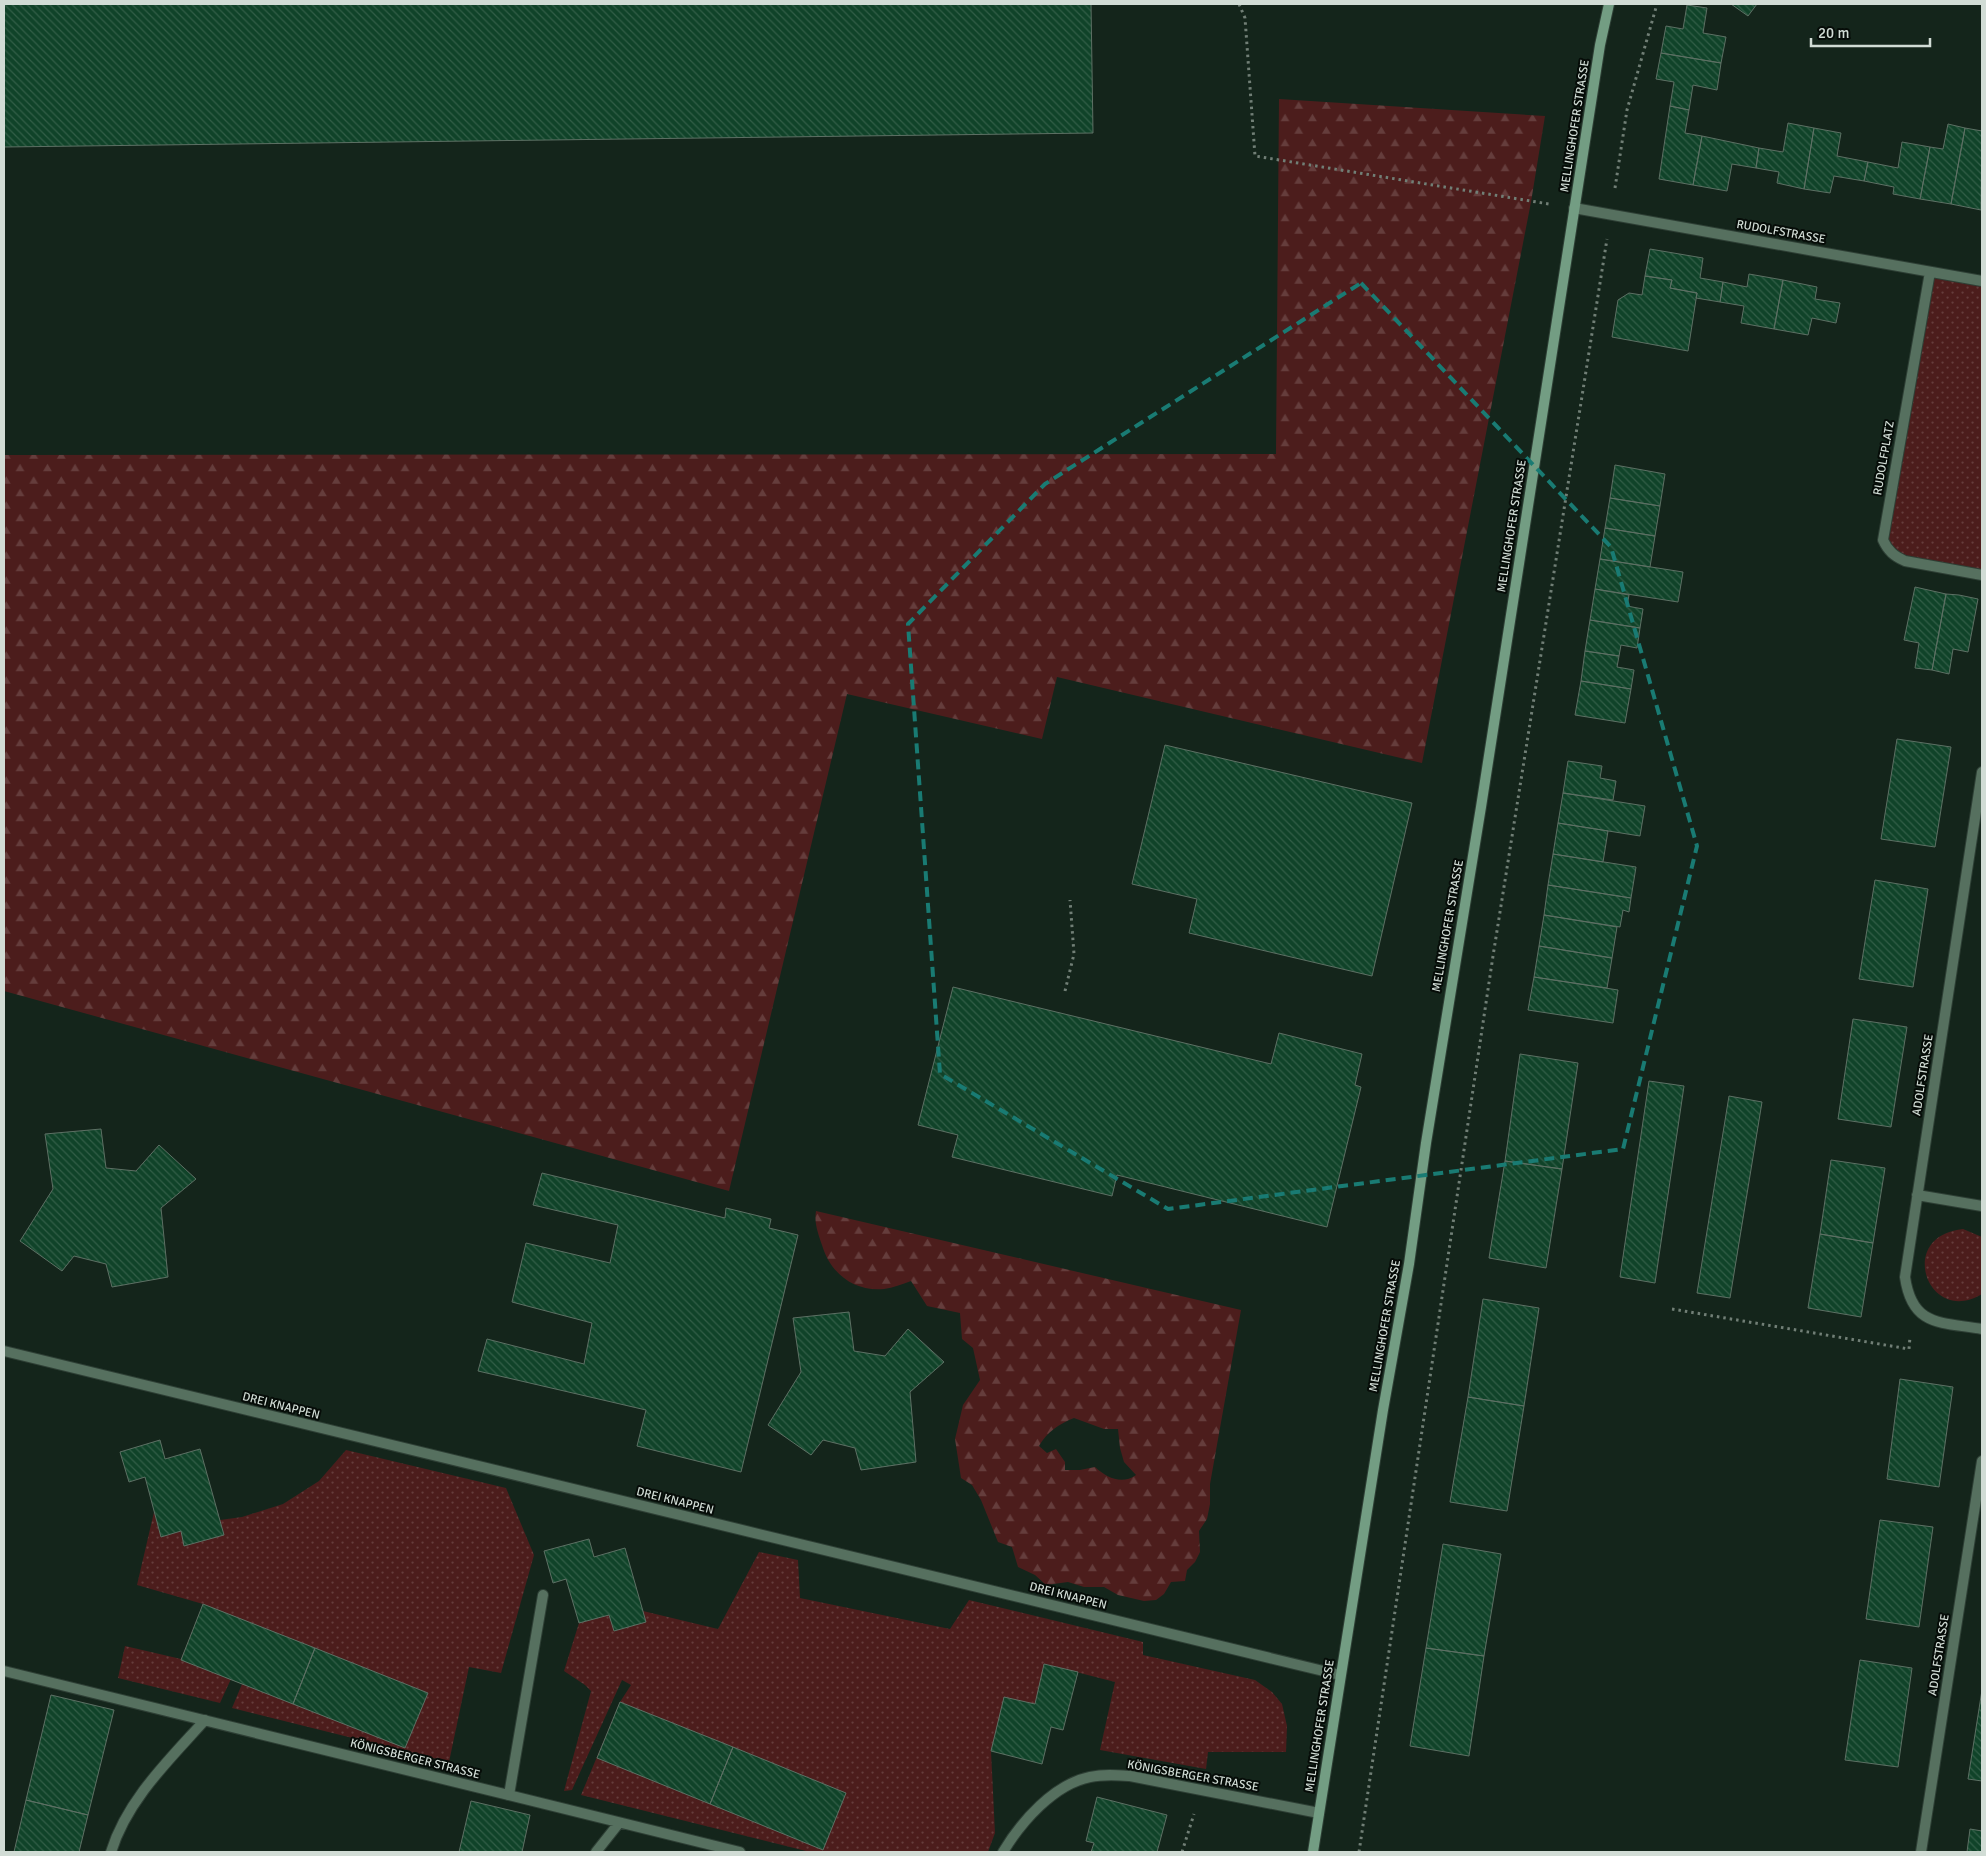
<svg xmlns="http://www.w3.org/2000/svg" width="1986" height="1856" viewBox="0 0 1986 1856" font-family="Signika,sans-serif">
	<style>
		.grass { fill: url(#grass-dots) }
		.forest { fill: url(#forest-firs); fill-rule: evenodd }
		.building { fill: url(#building-back-hatch); stroke: #5d7064 }
		.lines { fill: none; stroke-linecap: round; stroke-linejoin: round }
		.lane-casing { stroke: #2e3f35; stroke-width: 12 }
		.street-casing { stroke: #2e3f35; stroke-width: 12 }
		.secondary-casing { stroke: #2e3f35; stroke-width: 12 }
		.path { stroke: #717f76; stroke-width: 3; stroke-dasharray: 2.5 4; stroke-linecap: butt }
		.lane { stroke: #56705f; stroke-width: 10 }
		.street { stroke: #56705f; stroke-width: 10 }
		.secondary { stroke: #739d83; stroke-width: 10 }
		.marked { fill: none; stroke: #197b73; stroke-width: 4; stroke-dasharray: 10 6; stroke-linejoin: round }
		.labels { text-anchor: middle; dominant-baseline: central; stroke-width: 4; stroke-linejoin: round; paint-order: stroke }
		.street-label { font-size: 12px; fill: #d1dcd5; stroke: #060c08 }
	</style>
	<defs>
		<pattern id="grass-dots" width="8" height="8" patternUnits="userSpaceOnUse" patternTransform="scale(1.25)"><rect width="8" height="8" fill="#4c1d1c"/><path d="M2 2h.1M6 6h.1" fill="none" stroke="#653d3c" stroke-width="1.8" stroke-linecap="round"/></pattern>
		<pattern id="forest-firs" width="22" height="20" patternUnits="userSpaceOnUse" patternTransform="scale(1.25)"><rect width="22" height="20" fill="#4c1d1c"/><path d="M5 1l3.5 6h-7zM16 11l3.5 6h-7z" fill="#653d3c"/></pattern>
		<pattern id="building-back-hatch" width="6" height="6" patternUnits="userSpaceOnUse" patternTransform="scale(1.25)"><rect width="6" height="6" fill="#104329"/><path d="M-1 5l2 2M0 0l6 6M5-1l2 2" fill="none" stroke="#325e47"/></pattern>
	</defs>
	<rect width="100%" height="100%" fill="#14251b"/>
	<path class="grass" d="M1930,272L1982,281V575L1894,556L1883,532Z
		M1963,1229L1982,1237V1294C1928,1327 1895,1236 1963,1229Z
		M346,1450L506,1488L534,1555L501,1673L469,1667L449,1762L232,1708L242,1684L231,1679L220,1703L118,1678L125,1646L181,1659L203,1604L137,1585L154,1512L161,1537L181,1531L185,1546L220,1520L242,1517L283,1504L319,1481Z
		M759,1552L798,1560L800,1598L950,1629L969,1600L1143,1642V1655L1255,1680L1272,1692L1282,1704L1287,1726L1286,1752H1208L1206,1769L1100,1750L1115,1682L1045,1664L1035,1704L991,1751L995,1833L988,1852H810L581,1795L620,1702L631,1685L622,1680L572,1790L564,1791L591,1691L585,1685L564,1671L579,1623L609,1615L614,1631L645,1622L643,1611L718,1629Z"/>
	<path class="forest" d="M1279,99L1545,116L1531,202L1422,763L1057,677L1042,739L847,694L729,1191L4,991V455L1276,454Z
		M816,1211L1241,1310L1210,1484V1504L1207,1519L1199,1531L1200,1552L1195,1562L1187,1570L1185,1581L1171,1582L1164,1594L1156,1600L1144,1601L1118,1595L1104,1587H1084L1068,1582L1046,1585L1035,1575L1018,1567L1012,1547L998,1542L981,1500L972,1485L961,1478L955,1439L963,1405L980,1380L973,1348L962,1339L960,1313L927,1306L911,1281C902,1284 893,1288 884,1289C854,1292 830,1273 822,1245C818,1233 814,1223 816,1211ZM1074,1418L1104,1429H1118L1120,1448L1124,1462L1136,1475C1122,1485 1107,1478 1095,1467L1080,1470H1065V1462L1056,1449L1047,1453L1039,1446C1047,1432 1059,1424 1074,1418Z"/>
	<path class="building" d="M4,4H1091L1093,133L4,147Z
		M1731,4H1757L1748,16Z
		M1687,5L1707,8L1703,33L1726,37L1721,63L1661,53L1666,26L1683,29Z
		M1661,53L1721,63L1717,90L1693,85L1689,110L1670,106L1674,82L1656,79Z
		M1670,106L1689,110L1685,133L1702,136L1693,185L1659,179Z
		M1788,123L1814,128L1804,189L1777,183L1779,172L1756,168L1759,148L1783,152Z
		M1948,124L1965,128L1951,204L1920,199L1930,147L1943,149Z
		M1814,128L1841,133L1837,156L1868,162L1864,181L1834,176L1830,193L1804,189Z
		M1965,128L1982,131L1981,210L1951,204Z
		M1702,136L1759,148L1756,168L1732,164L1727,191L1693,185Z
		M1902,142L1930,147L1920,199L1893,194L1894,187L1864,181L1868,162L1898,168Z
		M1650,249L1703,258L1700,278L1723,282L1720,302L1696,298L1697,293L1670,288L1672,280L1645,276Z
		M1749,274L1783,280L1774,329L1741,323L1744,306L1720,302L1723,282L1747,287Z
		M1645,276L1672,280L1670,288L1697,293L1688,351L1612,337L1618,300L1629,293L1642,295Z
		M1783,280L1817,287L1815,299L1840,303L1836,323L1812,318L1808,335L1774,329Z
		M1615,465L1665,474L1660,506L1610,498Z
		M1610,498L1660,506L1655,536L1605,528Z
		M1605,528L1655,536L1650,567L1600,559Z
		M1600,559L1683,572L1678,602L1595,589Z
		M1915,587L1946,594L1932,670L1915,668L1919,643L1904,640Z
		M1595,589L1629,595L1627,606L1643,609L1640,628L1590,620Z
		M1946,594L1959,595L1978,599L1968,652L1953,649L1949,674L1932,670Z
		M1590,620L1640,628L1637,648L1621,645L1619,656L1585,651Z
		M1585,651L1619,656L1617,667L1634,670L1631,689L1581,681Z
		M1581,681L1631,689L1625,723L1575,715Z
		M1897,739L1951,747L1935,847L1881,839Z
		M1165,745L1412,803L1372,976L1189,933L1197,899L1132,884Z
		M1568,761L1602,766L1600,778L1616,781L1613,800L1563,793Z
		M1563,793L1645,806L1640,836L1558,823Z
		M1558,823L1608,831L1603,862L1553,854Z
		M1553,854L1636,867L1631,898L1548,885Z
		M1875,880L1928,889L1913,987L1859,979Z
		M1548,885L1631,898L1629,912L1623,910L1620,927L1544,915Z
		M1544,915L1617,927L1612,958L1539,946Z
		M1539,946L1612,958L1607,988L1534,977Z
		M1534,977L1618,990L1613,1023L1528,1010Z
		M953,987L1271,1064L1279,1033L1362,1054L1355,1085L1361,1087L1327,1227L1117,1175L1112,1196L952,1157L958,1135L918,1125Z
		M1853,1019L1907,1027L1891,1127L1838,1119Z
		M1520,1054L1578,1063L1562,1169L1505,1161Z
		M1649,1081L1684,1086L1655,1283L1620,1277Z
		M1729,1096L1762,1102L1730,1298L1697,1293Z
		M101,1129L106,1168L136,1171L159,1145L196,1179L161,1208L168,1277L112,1287L106,1264L74,1256L62,1271L20,1241L53,1189L45,1134Z
		M1831,1160L1885,1168L1873,1243L1820,1234Z
		M1505,1161L1562,1169L1546,1268L1489,1258Z
		M542,1173L725,1218L726,1208L771,1219L769,1228L798,1235L741,1472L637,1446L646,1410L478,1371L487,1339L584,1364L592,1323L512,1302L526,1243L610,1263L618,1225L533,1205Z
		M1820,1234L1873,1243L1861,1317L1808,1308Z
		M1483,1299L1539,1308L1524,1406L1468,1397Z
		M849,1312L854,1351L885,1356L908,1329L944,1362L910,1392L916,1462L861,1470L855,1448L823,1440L811,1455L768,1425L801,1372L793,1318Z
		M1900,1379L1953,1387L1939,1487L1887,1479Z
		M1468,1397L1524,1406L1507,1511L1450,1502Z
		M160,1440L165,1459L200,1449L224,1535L184,1546L181,1531L161,1537L145,1477L129,1482L120,1452Z
		M1880,1520L1933,1527L1919,1627L1866,1619Z
		M589,1539L594,1557L625,1548L646,1622L614,1631L609,1615L579,1623L566,1579L553,1583L544,1551Z
		M1443,1544L1501,1554L1484,1656L1426,1648Z
		M203,1604L315,1648L293,1704L181,1660Z
		M315,1648L428,1693L405,1748L293,1704Z
		M1426,1648L1484,1656L1469,1756L1410,1746Z
		M1860,1660L1912,1668L1898,1767L1845,1760Z
		M1044,1664L1078,1672L1063,1730L1051,1727L1042,1764L991,1751L1004,1697L1035,1704Z
		M1982,1690V1781L1968,1779Z
		M51,1695L114,1710L88,1815L26,1800Z
		M620,1702L733,1747L710,1804L597,1758Z
		M733,1747L846,1793L823,1850L710,1804Z
		M1097,1797L1167,1815L1157,1852H1091L1094,1843L1086,1841Z
		M26,1800L88,1815L79,1852H14Z
		M471,1801L530,1815L522,1852H459Z
		M1970,1829L1982,1831V1852H1967Z"/>
	<g class="lines">
		<g class="lane-casing">
			<path id="lane" d="M509,1795L543,1595"/>
		</g>
		<g class="street-casing">
			<path id="street" d="M1574,208L1982,281
				M1930,272L1883,540C1888,551 1894,556 1905,561L1982,575
				M1982,772L1905,1277C1912,1327 1941,1322 1982,1329
				M1917,1195L1982,1206
				M4,1351L1340,1675
				M4,1671L740,1852
				M111,1852C127,1800 169,1760 205,1720
				M596,1852L619,1823
				M1003,1852C1021,1822 1054,1784 1090,1777C1104,1774 1116,1775 1130,1776L1319,1813
				M1921,1852L1982,1461"/>
		</g>
		<g class="secondary-casing">
			<path id="secondary" d="M1313,1852L1383,1410L1409,1264L1426,1143L1481,807L1600,45L1609,4"/>
		</g>
		<path class="path" d="M1239,4L1245,18L1255,156L1549,204
			M1615,188L1627,110L1657,4
			M1065,991L1074,954L1070,900
			M1672,1309L1909,1349L1910,1337
			M1182,1852L1194,1814
			M1359,1852L1493,956L1607,239"/>
		<use href="#lane" class="lane"/>
		<use href="#street" class="street"/>
		<use href="#secondary" class="secondary"/>
	</g>
	<path class="marked" d="M1361,283L1611,547L1697,846L1623,1149L1168,1209L940,1074L908,624L1045,484Z"/>
	<g class="labels">
		<g class="street-label">
			<text transform="translate(1575 126) rotate(-81)">MELLINGHOFER STRASSE</text>
			<text transform="translate(1781 232) rotate(10)">RUDOLFSTRASSE</text>
			<text transform="translate(1884 458) rotate(-80)">RUDOLFPLATZ</text>
			<text transform="translate(1512 526) rotate(-81)">MELLINGHOFER STRASSE</text>
			<text transform="translate(1448 926) rotate(-80)">MELLINGHOFER STRASSE</text>
			<text transform="translate(1923 1075) rotate(-81)">ADOLFSTRASSE</text>
			<text transform="translate(1385 1326) rotate(-80)">MELLINGHOFER STRASSE</text>
			<text transform="translate(281 1406) rotate(14)">DREI KNAPPEN</text>
			<text transform="translate(675 1501) rotate(14)">DREI KNAPPEN</text>
			<text transform="translate(1068 1596) rotate(14)">DREI KNAPPEN</text>
			<text transform="translate(1939 1655) rotate(-81)">ADOLFSTRASSE</text>
			<text transform="translate(1320 1726) rotate(-81)">MELLINGHOFER STRASSE</text>
			<text transform="translate(415 1759) rotate(14)">KÖNIGSBERGER STRASSE</text>
			<text transform="translate(1193 1776) rotate(10)">KÖNIGSBERGER STRASSE</text>
		</g>
	</g>
	<rect width="1986" height="1856" fill="none" stroke="#d1dcd5" stroke-width="10"/>
	<path d="M1811 38v8h119v-8" fill="none" stroke="#d1dcd5" stroke-width="2.5"/>
	<text x="1818" y="38" font-size="15" fill="#d1dcd5" stroke="#060c08" stroke-width="4" paint-order="stroke">20 m</text>
</svg>
